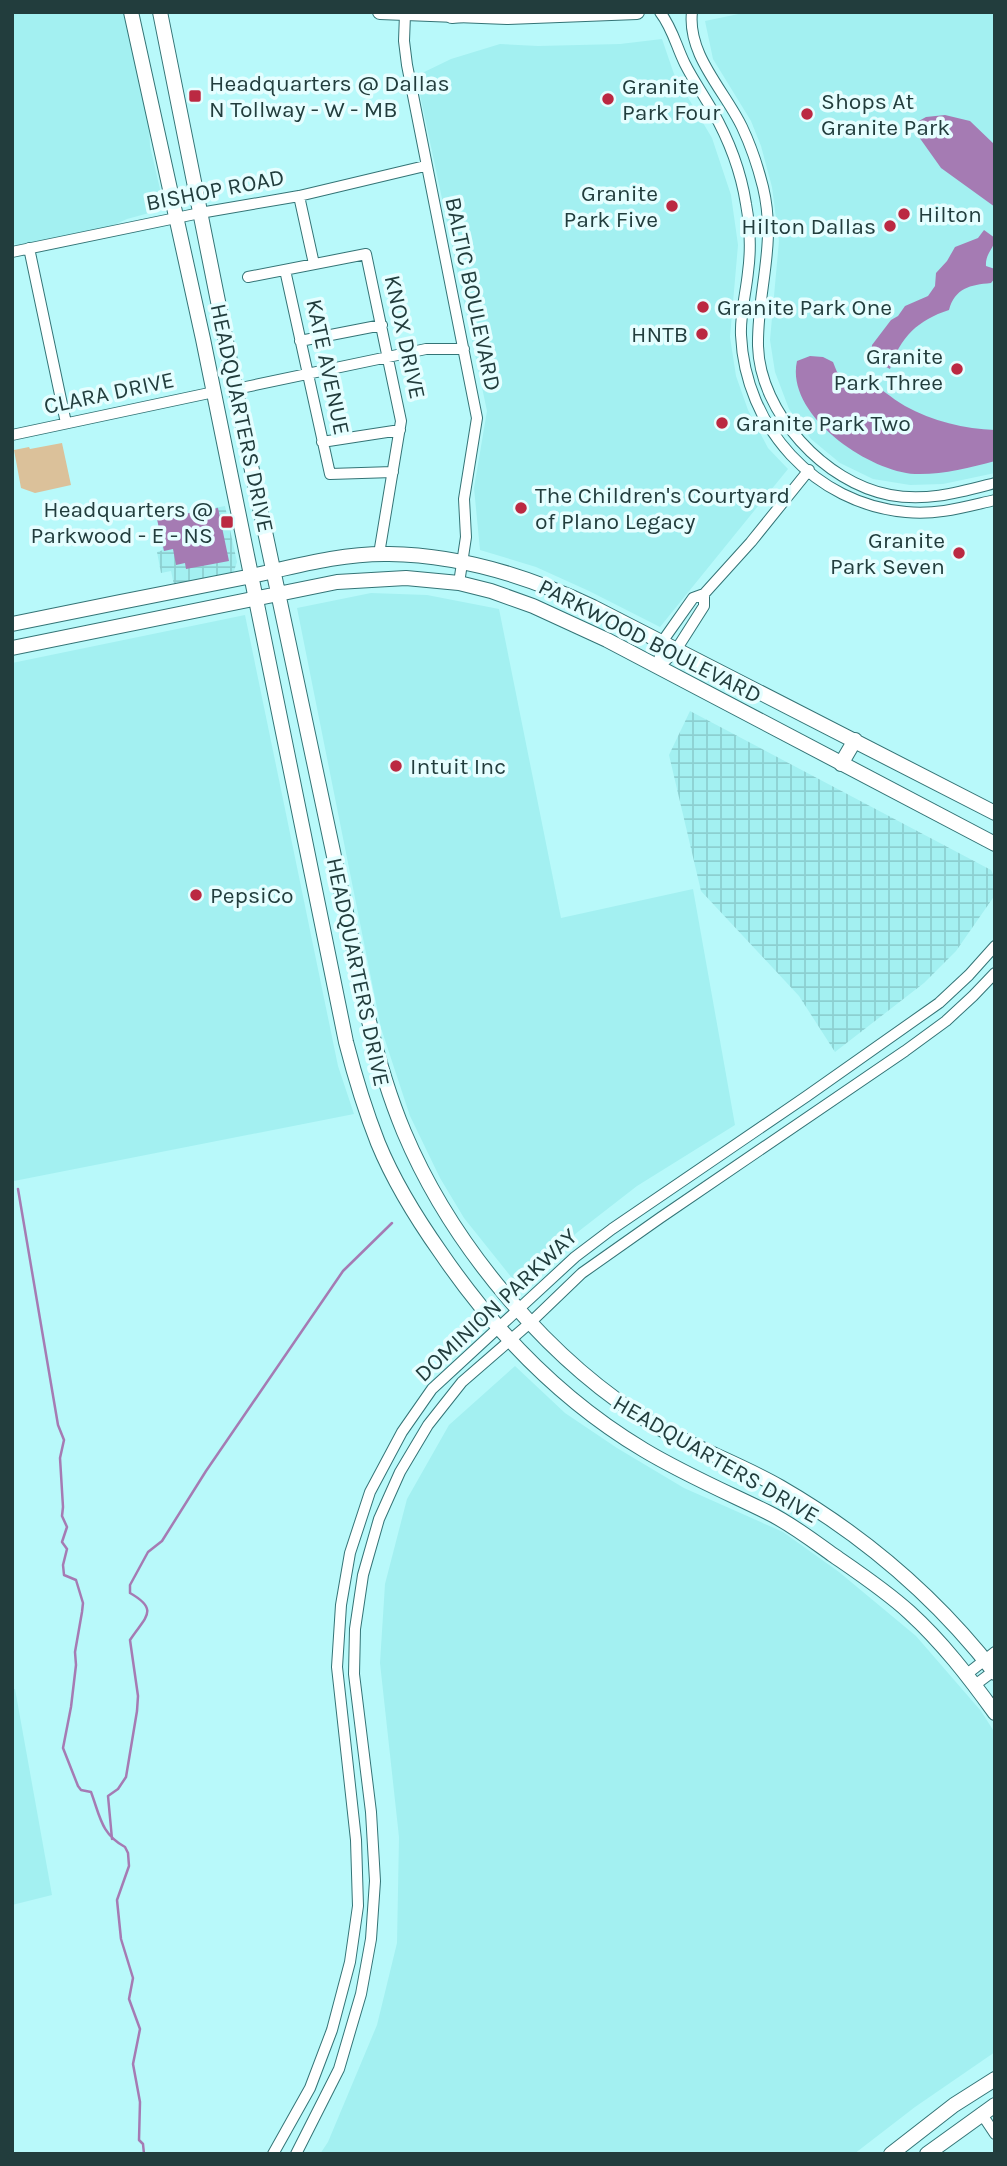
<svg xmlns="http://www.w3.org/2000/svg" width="1007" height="2166" viewBox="0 0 1007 2166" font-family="Karla,sans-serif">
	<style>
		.built { fill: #a3f0f1 }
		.industrial { fill: url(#industrial-grid) }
		.green { fill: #dbc19a }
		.water { fill: #a57bb3 }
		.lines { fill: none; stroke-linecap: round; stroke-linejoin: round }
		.stream { stroke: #a57bb3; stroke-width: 2.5 }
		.minor-casing { stroke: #347476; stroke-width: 12 }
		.major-casing { stroke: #347476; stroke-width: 16 }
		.highway-casing { stroke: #347476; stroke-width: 18 }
		.minor { stroke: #fff; stroke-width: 10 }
		.major { stroke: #fff; stroke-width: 14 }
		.highway { stroke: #fff; stroke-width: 16 }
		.poi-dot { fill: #bb2942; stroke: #e5feff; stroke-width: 2.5 }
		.labels { text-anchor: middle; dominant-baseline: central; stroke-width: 7; stroke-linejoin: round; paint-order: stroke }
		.poi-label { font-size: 23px; fill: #223d3d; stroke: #e5feff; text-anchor: start }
		.street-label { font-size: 23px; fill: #223d3d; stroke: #e5feff }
	</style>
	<defs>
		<pattern id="industrial-grid" width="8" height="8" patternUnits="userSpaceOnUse" patternTransform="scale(1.75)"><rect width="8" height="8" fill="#a3f0f1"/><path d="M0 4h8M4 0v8" fill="none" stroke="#8ccfd0"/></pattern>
	</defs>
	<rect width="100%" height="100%" fill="#b8f9fa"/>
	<path class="built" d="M12,12H125L149,123L150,146L163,202L160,210L127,219L107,228L18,246L12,242Z
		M748,12H995V473L943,484L910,485L873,479L840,463L811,439L789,409L775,372L770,340L779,241L772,187L761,146L751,121L713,59L705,21Z
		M662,39L674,74L712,138L731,195L738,245L730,337L736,376L748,410L768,448L788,469L660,627L589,591L536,567L480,550L474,488L487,411L416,76L451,59L500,44L538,46L620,44Z
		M371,593L427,595L499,609L561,918L693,889L735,1125L637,1186L579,1231L516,1283L464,1218L440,1178L410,1116L381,1028L297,608Z
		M245,615L338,1066L354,1114L14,1181L12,1184V663Z
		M515,1366L565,1413L617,1448L684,1488L783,1532L839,1572L916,1636L981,1711L995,1733V2052L915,2107L854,2154H320L328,2142L377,2025L397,1943L399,1837L380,1663L385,1584L407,1499L449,1425Z
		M15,1689L52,1895L12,1905V1690Z"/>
	<path class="industrial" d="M225,506L237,562L234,571L231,574L174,585L171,571L161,573L157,552L163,550L157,519Z
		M690,711L991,870L995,878V895L956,951L924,983L835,1052L799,996L701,891L669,755Z"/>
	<path class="green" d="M62,443L71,485L35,493L21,488L14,450L29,447L30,449Z"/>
	<path class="water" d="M945,115L970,121L995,145V207L941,168L914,130L917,122L926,117Z
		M984,230L995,238C995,248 985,253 986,266L995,269V278L991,283C970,285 955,288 949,310C918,320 900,337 890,369L871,359L872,345L891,320L898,316L905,306L928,296L935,286L936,273L947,261L955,247L978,238Z
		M810,356L823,357L833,362L837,372L853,381L864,379C879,386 891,398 905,406C932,421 965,429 995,430V461C969,468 941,475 915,474C867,471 785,414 797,361Z
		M218,508L229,561L186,569L185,563L176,565L173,549L164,551L157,519Z"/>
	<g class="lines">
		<path class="stream" d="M18,1189L58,1425L64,1440L60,1458L63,1507L62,1516L67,1527L62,1542L67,1549L63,1565L64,1575L76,1580L83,1603L82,1612L75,1652L76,1665L71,1707L63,1748L78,1786L81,1790L91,1792C100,1816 101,1834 125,1847L128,1853L129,1866L117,1900L121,1939L133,1978L129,1999L140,2029L133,2064L140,2102L139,2140L143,2144L144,2154
			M112,1839L108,1796L118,1789L126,1777L137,1711L138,1696L130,1640C145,1617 160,1610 130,1593V1585L148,1552L162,1541L206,1471L343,1271L392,1223"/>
		<g class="minor-casing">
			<path id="minor" d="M660,12C673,29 676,46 685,64C693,80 703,94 712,110C728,138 741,172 746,204C750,226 751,250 748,272C746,293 740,314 741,335C745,427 815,504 906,512C939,515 964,507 995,500
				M692,12C687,55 725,91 742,127C751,146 758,167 763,187C777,245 757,290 758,346C760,413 825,483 890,495C927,502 960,492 995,483
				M405,14L404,41L407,65L477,418L464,499L466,537L459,583
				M299,196L314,264
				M29,248L66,423
				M12,252L200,213L299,196L425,166
				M285,270L330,474L393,472
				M248,277L366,254L401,421L379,554
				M300,341L382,325
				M236,389L426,349H464
				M12,435L214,392
				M322,442L400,430
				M659,667L676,650L704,606V594
				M658,668L662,642L669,632L693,598L704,594L751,542L809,470
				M967,1674L995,1652
				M975,1685L995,1670
				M981,2113L995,2134
				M273,2154L310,2088L332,2030L350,1962L358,1906L356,1840L337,1667L341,1605L350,1553L370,1492L402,1432L432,1389L575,1257L612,1229L807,1096L939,1003L969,975L995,946
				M296,2154L339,2069L361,1994L371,1939L375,1881L371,1812L354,1674L355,1629L363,1575L379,1519L400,1472L428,1425L462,1382L531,1322L582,1273L660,1218L905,1051L946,1021L973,996L995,973"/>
		</g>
		<g class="major-casing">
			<path id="major" d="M131,12L203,339L346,1042C355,1077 365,1110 378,1143C394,1182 417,1219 441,1253C495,1332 562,1401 644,1450C684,1474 726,1492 767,1512C790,1523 812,1540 833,1555C859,1573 886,1591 909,1612C942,1642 969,1677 995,1713
				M160,12L250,461L369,1021C378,1059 389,1096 404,1132C452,1246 550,1363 656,1426C696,1449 740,1464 780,1487C863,1535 936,1597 995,1673
				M380,12L507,17L637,12
				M12,624C90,608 169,592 247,577C293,567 341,553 389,554C461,555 528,576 593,607L995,813
				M12,648L337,582L406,578L459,583L491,591L533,606L607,640L995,844
				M841,764L855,740
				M891,2154L954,2105L995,2079
				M927,2154L995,2105"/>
		</g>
		<g class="highway-casing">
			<path id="highway" d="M452,15L485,12"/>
		</g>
		<use href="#minor" class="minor"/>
		<use href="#major" class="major"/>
		<use href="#highway" class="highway"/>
	</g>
	<g class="poi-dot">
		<rect x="188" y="89" width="14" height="14" rx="3.5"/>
		<circle cx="608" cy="99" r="7"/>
		<circle cx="807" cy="114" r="7"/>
		<circle cx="672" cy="206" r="7"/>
		<circle cx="904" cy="214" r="7"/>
		<circle cx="890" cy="226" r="7"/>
		<circle cx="703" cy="307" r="7"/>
		<circle cx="702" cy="334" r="7"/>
		<circle cx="957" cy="369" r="7"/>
		<circle cx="722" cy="423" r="7"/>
		<circle cx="521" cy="508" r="7"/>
		<rect x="220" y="515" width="14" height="14" rx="3.5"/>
		<circle cx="959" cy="553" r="7"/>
		<circle cx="396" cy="766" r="7"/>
		<circle cx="196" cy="895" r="7"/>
	</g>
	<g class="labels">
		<g class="poi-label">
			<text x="209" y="83">Headquarters @ Dallas<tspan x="209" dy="26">N Tollway - W - MB</tspan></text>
			<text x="622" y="86">Granite<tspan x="622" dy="26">Park Four</tspan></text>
			<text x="821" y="101">Shops At<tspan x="821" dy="26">Granite Park</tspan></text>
			<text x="658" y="193" text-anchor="end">Granite<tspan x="658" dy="26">Park Five</tspan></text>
			<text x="918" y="214">Hilton</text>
			<text x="876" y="226" text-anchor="end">Hilton Dallas</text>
			<text x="717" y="307">Granite Park One</text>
			<text x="688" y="334" text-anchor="end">HNTB</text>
			<text x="943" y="356" text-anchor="end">Granite<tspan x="943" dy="26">Park Three</tspan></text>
			<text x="736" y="423">Granite Park Two</text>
			<text x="535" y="495">The Children's Courtyard<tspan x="535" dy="26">of Plano Legacy</tspan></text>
			<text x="213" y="509" text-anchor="end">Headquarters @<tspan x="213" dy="26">Parkwood - E - NS</tspan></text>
			<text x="945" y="540" text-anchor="end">Granite<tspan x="945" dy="26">Park Seven</tspan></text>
			<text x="410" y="766">Intuit Inc</text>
			<text x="210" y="895">PepsiCo</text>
		</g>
		<g class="street-label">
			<text transform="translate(215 190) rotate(-11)">BISHOP ROAD</text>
			<text transform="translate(473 294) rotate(78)">BALTIC BOULEVARD</text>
			<text transform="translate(405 337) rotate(78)">KNOX DRIVE</text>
			<text transform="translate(328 367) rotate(78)">KATE AVENUE</text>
			<text transform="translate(109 393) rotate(-12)">CLARA DRIVE</text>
			<text transform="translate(242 418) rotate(78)">HEADQUARTERS DRIVE</text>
			<text transform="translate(650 641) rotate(27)">PARKWOOD BOULEVARD</text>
			<text transform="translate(358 972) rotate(78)">HEADQUARTERS DRIVE</text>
			<text transform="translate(496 1305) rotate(-43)">DOMINION PARKWAY</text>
			<text transform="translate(716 1459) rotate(30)">HEADQUARTERS DRIVE</text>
		</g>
	</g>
	<rect width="1007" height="2166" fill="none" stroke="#223d3d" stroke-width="28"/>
</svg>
